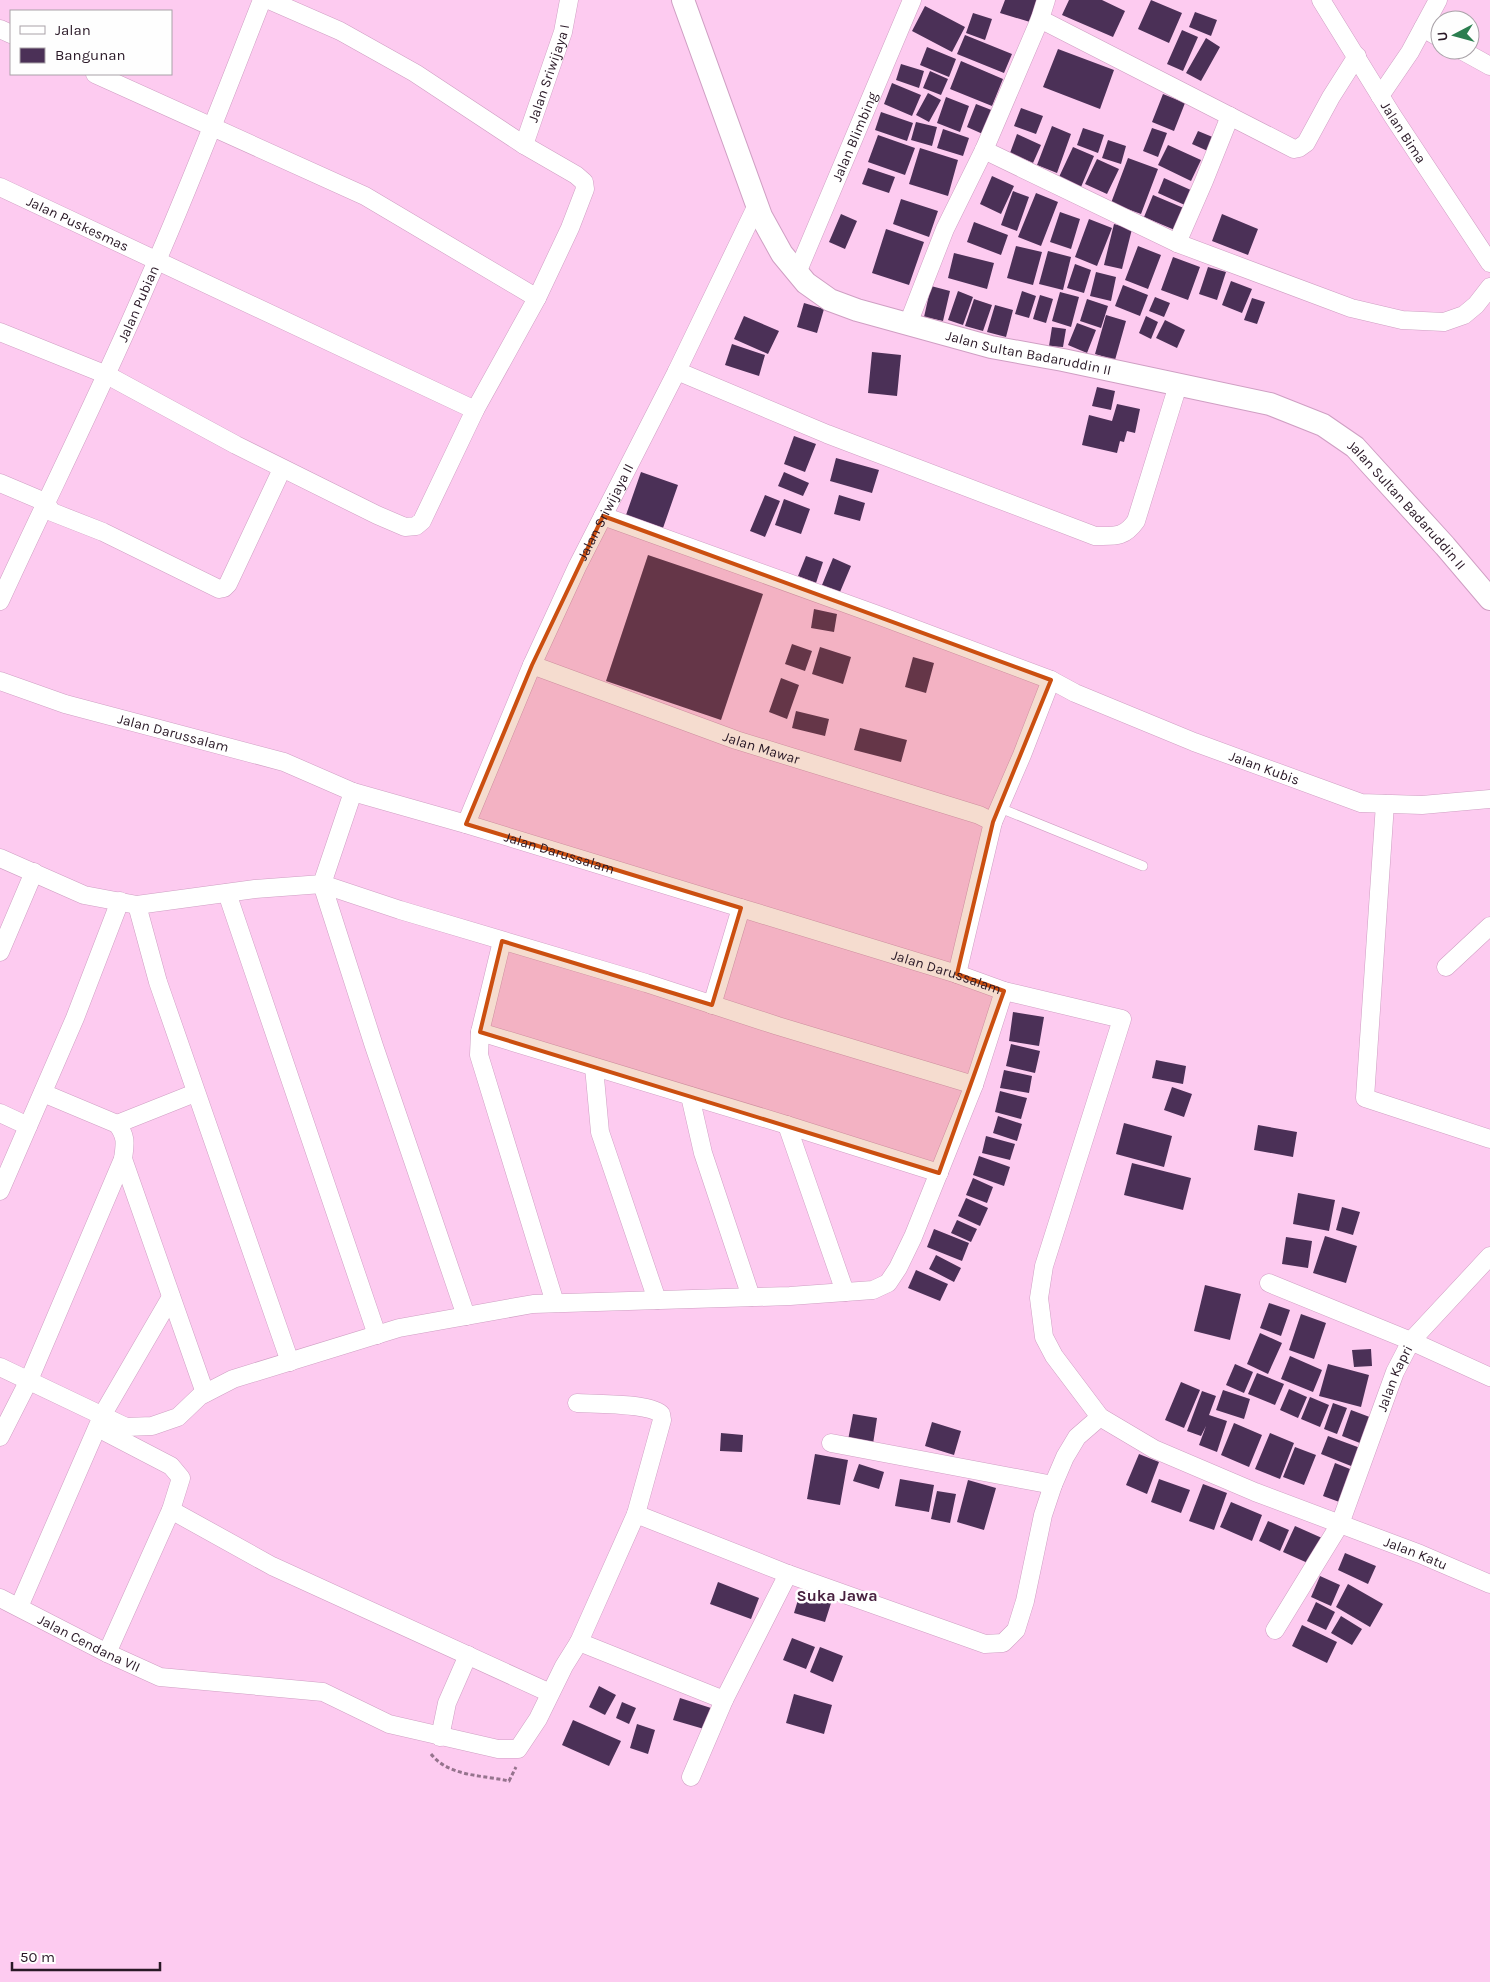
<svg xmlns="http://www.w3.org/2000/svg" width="1490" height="1982" viewBox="0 0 1490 1982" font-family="Karla,sans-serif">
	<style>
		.building { fill: #4b3057 }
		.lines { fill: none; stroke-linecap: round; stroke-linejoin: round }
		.service-casing { stroke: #cf9fc3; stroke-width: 10 }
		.minor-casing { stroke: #cf9fc3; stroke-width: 19 }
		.tertiary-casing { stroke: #cf9fc3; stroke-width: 24 }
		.path { stroke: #95738d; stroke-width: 3; stroke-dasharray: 4 2.5; stroke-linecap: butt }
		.service { stroke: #fff; stroke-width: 9 }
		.minor { stroke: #fff; stroke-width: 18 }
		.tertiary { stroke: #fff; stroke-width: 22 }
		.marked { fill: #cb4f10; fill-opacity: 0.2; stroke: #cb4f10; stroke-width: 4; stroke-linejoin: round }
		.labels { text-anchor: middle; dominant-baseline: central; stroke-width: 5; stroke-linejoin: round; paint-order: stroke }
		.street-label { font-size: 14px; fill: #291826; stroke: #fefefe }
		.quarter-label { font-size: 16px; font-weight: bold; fill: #47203f; stroke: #fefefe }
	</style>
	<rect width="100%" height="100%" fill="#fdcbf0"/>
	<path class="building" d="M1005,0H1037L1030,22L1000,13Z
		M1069,0H1102L1125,11L1113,37L1062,15Z
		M1151,0L1182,13L1169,43L1138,29Z
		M925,6L965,27L952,52L912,31Z
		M1195,12L1217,20L1211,36L1189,27Z
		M973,13L992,19L985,40L966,33Z
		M1182,30L1198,37L1183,71L1167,64Z
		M965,35L1012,54L1004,73L957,54Z
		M1206,38L1220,47L1201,81L1186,73Z
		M927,47L956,59L949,77L920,65Z
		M1058,49L1114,70L1100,109L1043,87Z
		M961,61L1003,79L992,106L950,89Z
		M901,64L924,71L919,88L896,80Z
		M930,71L948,79L941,95L923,88Z
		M892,83L921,95L912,116L884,104Z
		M928,93L941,100L929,122L916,115Z
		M1163,94L1185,103L1174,131L1152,122Z
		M946,97L969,106L960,132L937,123Z
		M976,104L994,111L985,135L967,127Z
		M1021,108L1043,116L1036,134L1014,126Z
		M881,112L913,123L907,141L875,130Z
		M916,122L937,127L932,146L911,140Z
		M1052,126L1071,134L1057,173L1037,165Z
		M1083,128L1104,135L1098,153L1077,145Z
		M1152,128L1167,133L1158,157L1143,151Z
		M943,129L969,138L963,156L937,148Z
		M1198,131L1215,138L1210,152L1192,144Z
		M1017,134L1041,145L1033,163L1010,153Z
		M878,135L915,148L905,175L868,162Z
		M1108,140L1126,146L1121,164L1102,158Z
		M1168,145L1201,160L1191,181L1158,165Z
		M1073,147L1094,156L1081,187L1059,177Z
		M920,148L958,160L948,196L909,184Z
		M1128,158L1158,169L1141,214L1111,203Z
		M1097,159L1119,169L1107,194L1085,184Z
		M868,168L895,177L889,193L862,184Z
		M992,176L1014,186L1001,214L980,204Z
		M1164,178L1193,191L1187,206L1158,193Z
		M1013,191L1029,197L1017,231L1001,225Z
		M1036,193L1058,202L1041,246L1018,237Z
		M1153,195L1186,209L1177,231L1144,217Z
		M901,199L938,211L929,237L893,224Z
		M1060,212L1080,219L1071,249L1050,242Z
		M841,214L857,221L845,249L829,242Z
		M1222,214L1258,229L1248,255L1212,241Z
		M1089,219L1112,228L1097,266L1075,257Z
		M974,222L1008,235L1001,255L967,242Z
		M1114,224L1132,229L1122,269L1104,265Z
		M886,229L924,242L909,285L872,273Z
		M1016,246L1042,252L1033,285L1007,278Z
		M1138,246L1161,255L1148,289L1125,280Z
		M1048,251L1071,257L1063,290L1039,284Z
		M954,253L994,263L987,289L948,278Z
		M1173,257L1200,267L1188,300L1161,290Z
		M1075,264L1091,270L1084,293L1067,288Z
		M1208,267L1226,272L1217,300L1199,294Z
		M1096,272L1116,277L1111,301L1090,296Z
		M1231,281L1252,289L1242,313L1222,305Z
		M1123,285L1148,295L1140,316L1115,306Z
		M931,286L950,291L943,321L924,317Z
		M958,291L973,297L963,325L948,320Z
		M1022,291L1036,296L1029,318L1015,314Z
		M1060,292L1079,297L1071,327L1052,321Z
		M1040,295L1053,299L1046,323L1033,319Z
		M1155,297L1170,303L1164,317L1149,311Z
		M1252,298L1265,302L1257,324L1244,320Z
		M974,299L992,305L983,331L965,326Z
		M1087,299L1108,306L1101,328L1080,321Z
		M804,303L824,309L817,333L797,327Z
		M995,305L1013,310L1006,337L987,332Z
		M1106,315L1126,321L1115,360L1095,354Z
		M744,316L779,331L768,354L734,339Z
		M1146,316L1158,322L1151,339L1139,333Z
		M1165,320L1185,330L1177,348L1156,338Z
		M1077,323L1096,330L1087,353L1068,345Z
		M1052,327L1066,329L1063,347L1049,346Z
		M732,344L765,355L759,376L725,365Z
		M872,352L901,355L897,396L868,393Z
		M1097,387L1115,391L1111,410L1092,406Z
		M1117,404L1140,409L1135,433L1127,431L1124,442L1120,441L1117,453L1082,445L1089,415L1112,421Z
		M794,436L816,444L805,472L784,464Z
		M836,458L879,470L872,493L830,481Z
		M641,472L678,485L663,528L626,515Z
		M784,472L809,483L803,496L778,486Z
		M765,495L780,501L765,537L750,531Z
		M839,495L865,503L860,521L834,514Z
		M784,499L810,509L801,534L775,525Z
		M648,555L763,594L721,720L606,681Z
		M806,556L823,562L816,583L798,576Z
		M833,558L851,566L840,592L822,585Z
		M814,609L837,614L834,632L811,628Z
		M792,644L812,651L805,671L785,664Z
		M820,647L851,657L843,684L812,674Z
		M913,657L934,663L926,693L905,687Z
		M781,678L799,685L787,719L769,712Z
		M796,711L829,719L825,736L792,728Z
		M860,728L907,740L901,762L854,750Z
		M1013,1012L1044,1017L1039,1046L1009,1041Z
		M1011,1044L1040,1051L1035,1073L1006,1066Z
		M1156,1060L1186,1066L1183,1084L1152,1078Z
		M1004,1070L1032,1076L1029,1093L1000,1088Z
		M1172,1087L1192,1094L1184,1117L1164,1110Z
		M1000,1091L1027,1098L1021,1119L995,1112Z
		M998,1116L1022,1124L1017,1141L993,1133Z
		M1124,1123L1172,1136L1164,1167L1116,1154Z
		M1258,1125L1297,1132L1293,1157L1254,1150Z
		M986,1136L1015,1144L1010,1160L982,1153Z
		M979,1156L1010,1167L1004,1186L973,1175Z
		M1132,1163L1191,1178L1183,1210L1124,1195Z
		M973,1178L993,1187L987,1203L966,1195Z
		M1298,1193L1335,1200L1329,1231L1293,1224Z
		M966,1198L988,1208L980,1226L958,1216Z
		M1342,1207L1360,1212L1353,1235L1336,1230Z
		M957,1220L977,1229L971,1242L951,1233Z
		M934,1229L969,1243L962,1261L927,1247Z
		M1325,1236L1357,1246L1346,1283L1313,1273Z
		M1286,1237L1312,1241L1308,1268L1282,1264Z
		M936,1255L961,1268L954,1282L929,1269Z
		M916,1270L948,1284L940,1301L908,1288Z
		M1205,1285L1241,1294L1230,1340L1194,1331Z
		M1269,1303L1290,1310L1281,1336L1260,1328Z
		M1301,1314L1326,1323L1314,1359L1289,1350Z
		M1260,1333L1282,1343L1268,1374L1247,1364Z
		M1371,1349L1372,1366L1354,1367L1352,1350Z
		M1290,1356L1322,1370L1313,1392L1281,1379Z
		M1235,1364L1253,1372L1244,1393L1226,1385Z
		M1328,1364L1369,1375L1361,1407L1319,1396Z
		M1257,1373L1284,1384L1275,1405L1248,1394Z
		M1181,1382L1200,1390L1184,1428L1165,1420Z
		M1289,1389L1307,1397L1298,1418L1280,1410Z
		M1223,1390L1250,1399L1244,1419L1216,1410Z
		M1202,1391L1216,1396L1209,1415L1227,1421L1217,1452L1199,1445L1206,1426L1201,1436L1187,1431Z
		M1310,1397L1329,1405L1320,1427L1301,1419Z
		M1333,1403L1347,1408L1337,1434L1324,1429Z
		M1351,1410L1375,1419L1365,1445L1342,1436Z
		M853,1414L877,1418L873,1444L848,1440Z
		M932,1422L961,1431L954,1455L925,1446Z
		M1234,1423L1262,1435L1249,1467L1221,1455Z
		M721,1433L743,1435L742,1452L720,1451Z
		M1270,1433L1294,1443L1280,1479L1255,1469Z
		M1328,1436L1363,1449L1356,1468L1321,1454Z
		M1295,1447L1316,1455L1304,1485L1283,1477Z
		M815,1454L848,1460L840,1505L807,1499Z
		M1139,1454L1159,1462L1147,1494L1126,1485Z
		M1335,1463L1355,1471L1342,1503L1323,1496Z
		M859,1464L884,1472L879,1489L853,1481Z
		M900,1479L934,1485L929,1512L895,1506Z
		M1159,1479L1190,1490L1181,1513L1151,1502Z
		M968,1480L996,1488L984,1530L957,1522Z
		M1203,1484L1227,1493L1214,1530L1189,1521Z
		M937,1491L956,1494L950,1523L931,1519Z
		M1231,1502L1262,1515L1252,1541L1220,1527Z
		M1268,1521L1289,1530L1280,1551L1259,1541Z
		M1295,1526L1322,1538L1310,1564L1283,1552Z
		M1345,1553L1376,1566L1368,1584L1338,1570Z
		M1320,1576L1340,1585L1331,1606L1311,1597Z
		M718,1582L759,1598L751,1619L710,1604Z
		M1348,1584L1383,1604L1370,1627L1336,1607Z
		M801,1590L832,1600L825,1622L794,1613Z
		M1316,1602L1335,1612L1326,1630L1307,1621Z
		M1341,1616L1362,1629L1352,1645L1331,1633Z
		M1302,1625L1337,1642L1327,1663L1292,1646Z
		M792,1638L815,1647L806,1669L783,1660Z
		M820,1647L843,1656L833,1682L810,1672Z
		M599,1686L616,1695L605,1715L589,1707Z
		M794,1694L832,1705L824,1734L786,1723Z
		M680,1698L711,1708L704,1729L673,1720Z
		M622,1702L636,1708L629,1724L616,1718Z
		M573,1720L621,1741L609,1766L562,1745Z
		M637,1724L655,1730L648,1754L630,1748Z"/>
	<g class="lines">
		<g class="service-casing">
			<path id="service" d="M1000,808L1143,866"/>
		</g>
		<g class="minor-casing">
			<g id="minor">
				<path id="s1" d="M1321,0L1392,115L1490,263"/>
				<path d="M1040,19L1294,149L1299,148L1306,143L1331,97L1357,56"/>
				<path d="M1423,28L1440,38"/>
				<path d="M0,29L11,34"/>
				<path d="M1461,50L1490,66"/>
				<path d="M95,74L365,196L537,298"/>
				<path d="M1380,96L1410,52L1438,0"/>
				<path id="s2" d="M524,145L563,32L569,0"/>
				<path d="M984,150L1177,243L1351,308L1402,320L1444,322L1464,315L1476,305L1490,287"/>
				<path id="s3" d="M0,187L475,410"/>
				<path d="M1177,243L1204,181L1230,116"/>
				<path id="s4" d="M797,273L912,0"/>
				<path d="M908,324L945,229L984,150L1040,19L1046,0"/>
				<path d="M0,332L107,375L236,445L377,515L405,527L416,526L422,521L475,410L537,298L570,228L585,189L584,182L576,175L524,145L415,73L340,31L269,0"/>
				<path d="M677,371L827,434L1095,536C1115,536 1124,538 1136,521L1178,385"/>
				<path d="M0,483L45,502L52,512L103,532L219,589L224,588L228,584L282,469"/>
				<path d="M603,516L875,614L1051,680L1022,755L993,822L957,974"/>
				<path id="s5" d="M0,601C49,494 102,389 148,281C189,189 225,94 262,0"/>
				<path id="s6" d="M532,665L736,740L979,815L993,822"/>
				<path id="s7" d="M1051,680L1075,693L1194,742L1361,803L1422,805L1490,799"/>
				<path id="s8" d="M0,681L65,704L284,762L353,792L466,824L741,908L957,974L1004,991L1122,1019L1044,1266L1039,1298L1044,1337L1054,1356L1100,1417L1154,1449L1255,1492L1420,1554L1490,1584"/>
				<path d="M1385,804L1365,1098L1490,1139"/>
				<path id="s9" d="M466,824L532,665L577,567L677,371L757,205"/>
				<path d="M0,858L84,895L137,905L255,889L322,884L353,792"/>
				<path d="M322,884L400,910L646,983L778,1026L974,1085"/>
				<path d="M322,884L374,1046L466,1316"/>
				<path d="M227,893L377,1335"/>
				<path d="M137,905L158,982L290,1362"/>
				<path d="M502,941L480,1032L787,1125L939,1173"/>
				<path d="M0,952L34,872"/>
				<path d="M1446,967L1490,926"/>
				<path d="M712,1005L741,908"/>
				<path d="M480,1032L479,1055L555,1303"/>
				<path d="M594,1067L600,1132L657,1300"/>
				<path d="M690,1096L703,1153L751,1297"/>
				<path d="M0,1113L28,1126"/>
				<path d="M117,1124L195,1093"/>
				<path d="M787,1125L845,1292"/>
				<path d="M123,1159L205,1393"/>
				<path d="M0,1191L75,1018L120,901"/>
				<path d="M1269,1283L1411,1341L1490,1377"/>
				<path d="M0,1367L126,1427L152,1426L178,1417L200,1396L233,1379L399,1328L533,1304L790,1296L873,1290L888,1283L898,1268L913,1237L974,1085L1004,991"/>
				<path d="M577,1403C596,1404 648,1403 661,1414L662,1420L636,1514L788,1574L985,1644L1003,1643L1016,1630L1025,1601L1043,1515L1053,1485L1065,1457L1077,1437L1100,1417"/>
				<path d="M98,1428L171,1466L181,1478L171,1510L107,1653"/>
				<path d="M0,1437L29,1380L123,1159C125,1144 127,1137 117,1124L43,1093"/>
				<path d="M831,1443L1053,1485"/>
				<path d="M171,1510L272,1566L550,1693"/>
				<path d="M636,1514L579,1642L724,1700"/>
				<path id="s10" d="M0,1598L107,1653L160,1677L323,1692L389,1724L498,1749H518L538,1719L564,1666L579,1642"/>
				<path d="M19,1607L103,1414L171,1297"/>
				<path id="s11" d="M1275,1630L1340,1524L1395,1372L1411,1341L1490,1256"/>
				<path d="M440,1737L447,1703L468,1655"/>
				<path d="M691,1777L724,1700L788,1574"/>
			</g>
		</g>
		<g class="tertiary-casing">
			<g id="tertiary">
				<path id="s12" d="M683,0L761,216L782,254L806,283L830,300L857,310L991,347L1063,360L1270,404L1323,425L1355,447L1445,546L1490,599"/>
			</g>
		</g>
		<path class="path" d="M431,1754C449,1777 483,1775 509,1781L516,1767"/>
		<use href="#service" class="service"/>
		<use href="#minor" class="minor"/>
		<use href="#tertiary" class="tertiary"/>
	</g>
	<path class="marked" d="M603,516L1051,680L993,822L957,974L1004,991L939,1173L480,1032L502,941L712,1005L741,908L466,824L532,665Z"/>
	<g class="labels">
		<g class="street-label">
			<text stroke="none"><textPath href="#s2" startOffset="76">Jalan Sriwijaya I</textPath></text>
			<text stroke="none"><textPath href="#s1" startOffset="156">Jalan Bima</textPath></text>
			<text stroke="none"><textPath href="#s4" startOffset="148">Jalan Blimbing</textPath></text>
			<text stroke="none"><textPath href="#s3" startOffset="86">Jalan Puskesmas</textPath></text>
			<text stroke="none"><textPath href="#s5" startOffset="328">Jalan Pubian</textPath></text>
			<text stroke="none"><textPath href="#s12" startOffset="546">Jalan Sultan Badaruddin II</textPath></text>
			<text stroke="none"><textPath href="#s12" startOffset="966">Jalan Sultan Badaruddin II</textPath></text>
			<text stroke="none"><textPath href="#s9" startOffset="342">Jalan Sriwijaya II</textPath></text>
			<text stroke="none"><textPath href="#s8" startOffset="181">Jalan Darussalam</textPath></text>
			<text stroke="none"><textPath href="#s6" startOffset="244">Jalan Mawar</textPath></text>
			<text stroke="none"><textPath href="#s7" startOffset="231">Jalan Kubis</textPath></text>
			<text stroke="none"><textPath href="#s8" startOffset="586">Jalan Darussalam</textPath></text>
			<text stroke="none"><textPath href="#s8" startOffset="991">Jalan Darussalam</textPath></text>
			<text stroke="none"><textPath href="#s11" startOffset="280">Jalan Kapri</textPath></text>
			<text stroke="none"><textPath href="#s8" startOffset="1946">Jalan Katu</textPath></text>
			<text stroke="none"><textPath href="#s10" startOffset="100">Jalan Cendana VII</textPath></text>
		</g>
		<g class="quarter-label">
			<text x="837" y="1595">Suka Jawa</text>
		</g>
	</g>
	<rect x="10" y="10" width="162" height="65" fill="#fefefe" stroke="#a9a2a8"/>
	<rect x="20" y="26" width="25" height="8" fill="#ffffff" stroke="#a9a2a8"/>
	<text x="55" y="35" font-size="15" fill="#291826">Jalan</text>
	<rect x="20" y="48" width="25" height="15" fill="#4b3057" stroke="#a9a2a8"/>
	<text x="55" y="60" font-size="15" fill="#291826">Bangunan</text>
	<g transform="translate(1455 35) rotate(264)"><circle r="24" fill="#fefefe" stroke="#a9a2a8"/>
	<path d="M0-4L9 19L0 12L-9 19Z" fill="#2b7e4f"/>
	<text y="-8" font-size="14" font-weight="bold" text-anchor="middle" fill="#291826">U</text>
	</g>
	<path d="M12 1962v8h148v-8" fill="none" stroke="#291826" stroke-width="2.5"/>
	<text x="20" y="1962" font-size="15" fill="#291826" stroke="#fefefe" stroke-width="4" paint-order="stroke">50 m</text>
</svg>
